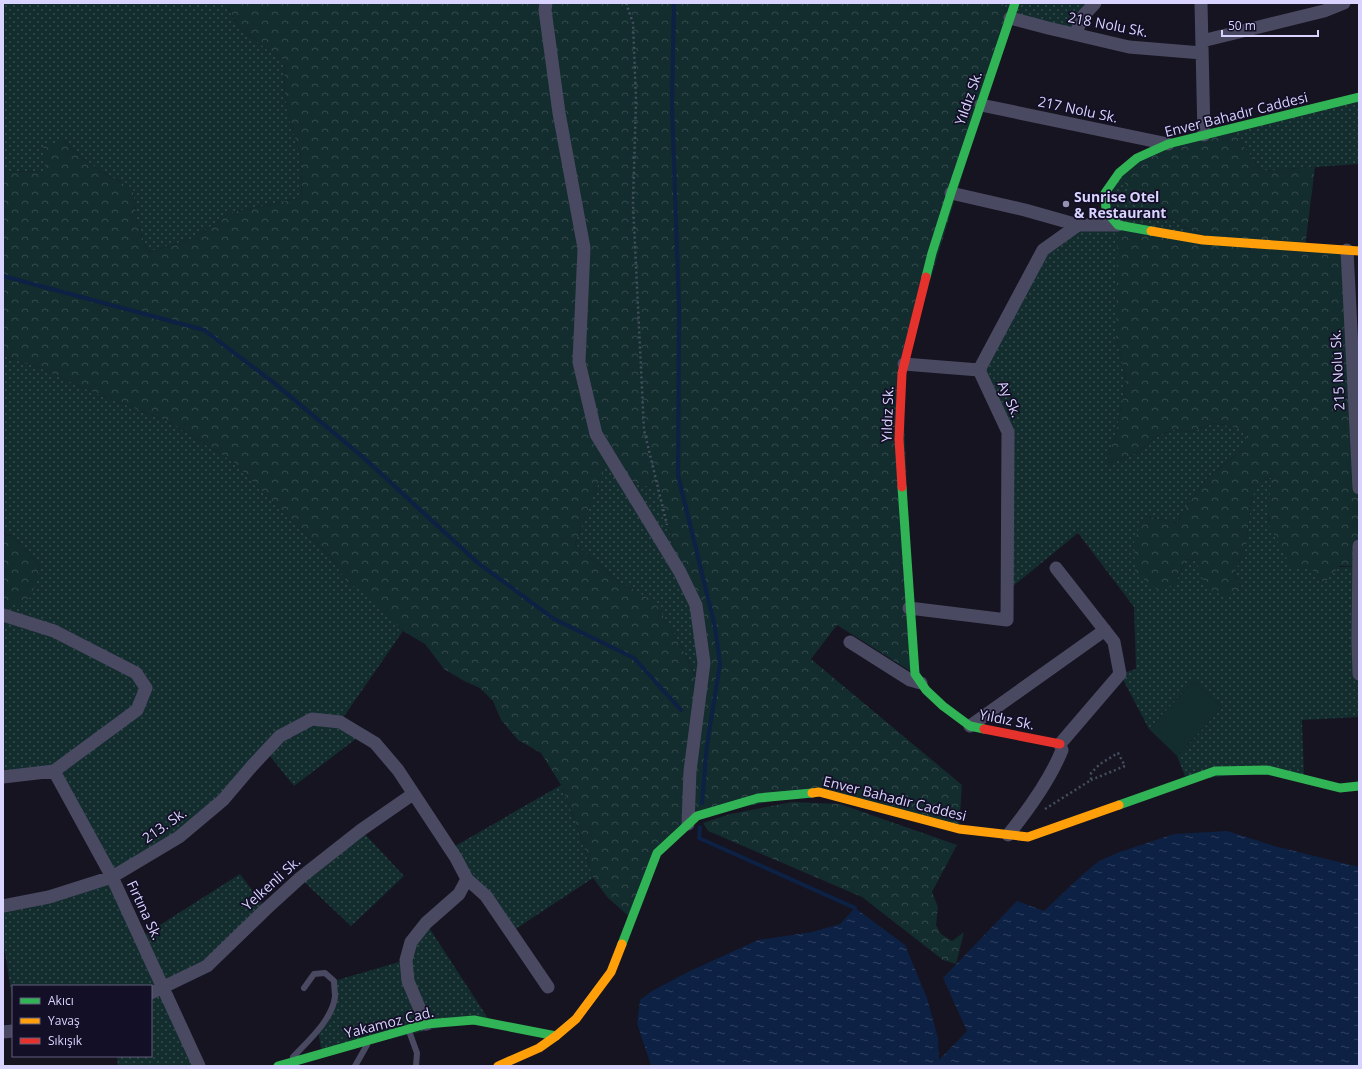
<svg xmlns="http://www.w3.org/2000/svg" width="1362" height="1069" viewBox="0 0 1362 1069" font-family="'Open Sans',sans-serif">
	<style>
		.grass { fill: url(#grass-dots) }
		.forest { fill: url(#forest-crowns); fill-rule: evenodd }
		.garden { fill: #132c2d }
		.water { fill: url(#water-ripples) }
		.pier { fill: #161421 }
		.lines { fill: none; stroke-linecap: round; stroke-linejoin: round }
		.stream { stroke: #0d2144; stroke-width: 4 }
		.path { stroke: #44505f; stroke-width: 2.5; stroke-dasharray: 2 3; stroke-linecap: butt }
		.lane { stroke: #4a4962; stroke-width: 6 }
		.street { stroke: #4a4962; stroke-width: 13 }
		.fast { stroke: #30b455; stroke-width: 9 }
		.slow { stroke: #ff9f0a; stroke-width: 9 }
		.jam { stroke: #e5322d; stroke-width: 9 }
		.poi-dot { fill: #9591b1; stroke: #130f26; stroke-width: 1.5 }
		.labels { text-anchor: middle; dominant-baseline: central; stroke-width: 3.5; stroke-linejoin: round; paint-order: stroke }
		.street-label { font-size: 14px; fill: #d9d4ff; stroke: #130f26 }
		.poi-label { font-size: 14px; font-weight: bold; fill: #d9d4ff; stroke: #130f26; text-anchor: start }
	</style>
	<defs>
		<pattern id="grass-dots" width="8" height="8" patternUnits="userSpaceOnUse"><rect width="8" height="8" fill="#132c2d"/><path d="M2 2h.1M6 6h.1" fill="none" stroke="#354a4c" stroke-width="1.8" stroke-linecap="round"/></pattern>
		<pattern id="forest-crowns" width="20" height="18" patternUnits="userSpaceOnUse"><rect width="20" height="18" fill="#132c2d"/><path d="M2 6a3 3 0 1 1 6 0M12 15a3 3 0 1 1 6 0" fill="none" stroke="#354a4c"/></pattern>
		<pattern id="water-ripples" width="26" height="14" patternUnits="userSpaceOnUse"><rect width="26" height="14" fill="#0d2144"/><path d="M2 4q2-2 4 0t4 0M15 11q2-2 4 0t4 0" fill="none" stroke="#304060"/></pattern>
	</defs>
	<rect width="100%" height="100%" fill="#161421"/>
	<path class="grass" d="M3,3H230L228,8L238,26L265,48L284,60L285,97L290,122L302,160L301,198L232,212L194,238L148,252L137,222L133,189L102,172L80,156L63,140L46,172L3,171Z
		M1003,3H1095L1075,34L1010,18Z
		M1359,97V164L1261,171L1252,157L1230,129Z
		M1119,173L1150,212L1176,221L1203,240L1116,337L1126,380L1116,434L1105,465L1137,453L1157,436L1173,430L1192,432L1213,423L1235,427L1249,434L1241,451L1208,477L1184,510L1177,523L1144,516L1176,582L1186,559L1196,561L1242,588L1234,574L1246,546L1251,501L1257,483L1272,477L1268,523L1310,567H1358L1359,717L1302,720L1304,779L1267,770L1187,781L1177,756L1222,708L1194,681L1149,729L1120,674L1136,669L1134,607L1078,533L1007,591L1008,432L979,370L1043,250L1078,225H1118L1106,211Z
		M3,356L40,368L88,390L169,422L235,463L281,511L330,556L347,582L368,594L403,631L340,722L361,735L294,786L266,751L223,800L113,877L141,937L240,874L266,909L207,966L164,988L199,1066H118L117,1056H151V986H13V1005L3,940V906L112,877L54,771L3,777V608L38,577L39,565L15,538L3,532Z
		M609,455L625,482L658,488L680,572L696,605L701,687L679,642L655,603L618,581L575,544Z
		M561,785L581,837L593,878L511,932L450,849Z
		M361,830L404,876L351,926L300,878Z
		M426,923L491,1023L474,1020L322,1054L318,1031L330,1011L334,981L406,960Z"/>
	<path class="forest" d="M230,3H1003L1010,18L902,373L915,674L837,625L811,659L962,785L959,829L819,792L697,816L658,853L632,919L608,898L593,878L581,837L561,785L541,753L518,740L501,720L493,701L480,688L464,681L444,669L425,644L403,631L368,595L347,582L330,556L281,511L235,463L169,422L88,390L40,368L3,356V171L46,172L43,147L63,140L80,156L102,172L133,189L137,222L148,252L194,238L232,212L301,198L302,160L290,122L285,97L284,60L265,48L238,26L228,7ZM609,456L625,482L658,488L680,572L696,605L700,686L679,642L655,602L618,581L575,544Z
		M1230,129L1252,157L1261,171L1315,167L1305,247L1347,250L1359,488L1358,567L1340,566L1324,583L1310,567H1291L1268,523L1271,477L1258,483L1251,501L1246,546L1234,574L1242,588L1224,596L1206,588L1196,561L1186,559L1176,582L1161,592L1135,573L1134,541L1144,516L1177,523L1184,510L1208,477L1241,451L1248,434L1235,427L1213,423L1192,432L1173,430L1157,436L1137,453L1105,465L1116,434L1126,380L1116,337L1118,225L1202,239L1176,221L1150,212L1130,193L1119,173L1137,158Z
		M3,533L15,538L39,565L38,577L30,598L3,610Z
		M792,802L840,804L957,845L932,892L938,907L936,925L941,934L952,941L964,932L956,964L943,960L862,897L708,831L703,823L730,814Z"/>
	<path class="garden" d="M1194,681L1222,708L1177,756L1149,729Z"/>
	<path class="water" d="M1227,831L1274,846L1359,867V1066H651L637,1024L640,1000L652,991L688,972L758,940L812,932L840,924L855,908L905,945L927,998L938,1038L939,1060L967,1031L943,978L1017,901L1044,911L1081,876L1099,861L1117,853L1174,834Z"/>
	<path class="pier" d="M635,1023L637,1024L651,1066H649Z"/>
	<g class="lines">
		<path class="stream" d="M674,3L672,105L679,310L678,475L715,627L720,664L707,745L702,803
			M3,276L204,330L273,382L364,458L478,563L554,619L634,658L681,710
			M700,827L699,838L855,908"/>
		<path class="path" d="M626,3L633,23L636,100L633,204L644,430L667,525
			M1045,809L1091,780V773L1100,764L1118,753L1125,766L1091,780"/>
		<path class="lane" d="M409,1031L417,1053L416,1066
			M293,1057C308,1041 332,1020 335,997C335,992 334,986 334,981L325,973L314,974L304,988
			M355,1066L367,1045"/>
		<path class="street" d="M546,3L545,10L559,113L584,248L579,362L596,434L680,572L696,605L704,663L690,771L688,824
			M1201,3L1204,135
			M1010,18L1048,28L1129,47L1202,53
			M1075,34L1084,15L1095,3
			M1202,41L1324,11L1344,3
			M981,105L1168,144
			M951,193L1025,210L1078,225H1118
			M1347,250L1359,488
			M904,364L979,370
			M979,370L1043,250L1078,225
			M1359,546L1358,641L1359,674
			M909,608L1007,620L1008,432L979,370
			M3,615L54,631L136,673L146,688L137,710L54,771L3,777
			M850,642L910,680L921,683
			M970,726L1105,630
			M54,771L112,877L199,1066
			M1008,835C1029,809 1050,780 1062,750L1060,744L1120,674L1114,642L1056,568
			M467,879L486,896L548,987
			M3,906L49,897L112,877L179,837L223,800L252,766L280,736L312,719L340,722L375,743L398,770L456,858L467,879L459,894L426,923L411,942L406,960L408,981L426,1024
			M151,993L207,966L266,909L300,878L361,830L413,794
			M3,1032L13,1031"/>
		<path class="fast" d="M1151,231L1118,225L1106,211L1105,193L1119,173L1137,158L1168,144L1359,97
			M926,277L932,253L951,193L1015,3
			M902,487L915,674L926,690L943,706L970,726L984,729
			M1119,805L1215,771L1267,770L1340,788L1359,786
			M622,944L657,853L697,816L758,798L812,793
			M278,1066L426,1024L474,1020L556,1036"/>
		<path class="slow" d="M1151,231L1203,240L1359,251
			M812,793L819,792L959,829L1028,837L1119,805
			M498,1066L539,1048L556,1036L576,1019L611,972L622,944"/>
		<path class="jam" d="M902,487L899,439L902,373L926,277
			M984,729L1060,744"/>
	</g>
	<circle class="poi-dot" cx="1066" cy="204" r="4"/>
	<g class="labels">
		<g class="street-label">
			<text transform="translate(1108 24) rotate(11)">218 Nolu Sk.</text>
			<text transform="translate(968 98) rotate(-71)">Yıldız Sk.</text>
			<text transform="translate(1078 109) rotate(12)">217 Nolu Sk.</text>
			<text transform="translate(1236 114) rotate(-14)">Enver Bahadır Caddesi</text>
			<text transform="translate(1337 370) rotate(-93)">215 Nolu Sk.</text>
			<text transform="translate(1010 399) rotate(66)">Ay Sk.</text>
			<text transform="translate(887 414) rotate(-88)">Yıldız Sk.</text>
			<text transform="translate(1007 719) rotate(11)">Yıldız Sk.</text>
			<text transform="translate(895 798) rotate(14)">Enver Bahadır Caddesi</text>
			<text transform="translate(164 825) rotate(-35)">213. Sk.</text>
			<text transform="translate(271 883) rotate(-42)">Yelkenli Sk.</text>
			<text transform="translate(145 910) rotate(65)">Fırtına Sk.</text>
			<text transform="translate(389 1022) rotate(-14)">Yakamoz Cad.</text>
		</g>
		<g class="poi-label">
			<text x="1074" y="196">Sunrise Otel<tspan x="1074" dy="16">&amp; Restaurant</tspan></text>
		</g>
	</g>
	<rect width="1362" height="1069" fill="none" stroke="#d9d4ff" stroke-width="8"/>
	<rect x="12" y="985" width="140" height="72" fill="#130f26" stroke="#625e7d"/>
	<rect x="20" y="998" width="20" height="6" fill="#30b455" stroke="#625e7d"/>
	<text x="48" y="1005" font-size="12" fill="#d9d4ff">Akıcı</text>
	<rect x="20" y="1018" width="20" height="6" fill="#ff9f0a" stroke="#625e7d"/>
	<text x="48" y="1025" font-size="12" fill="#d9d4ff">Yavaş</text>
	<rect x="20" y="1038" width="20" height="6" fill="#e5322d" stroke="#625e7d"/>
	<text x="48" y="1045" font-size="12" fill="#d9d4ff">Sıkışık</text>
	<path d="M1222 30v6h96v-6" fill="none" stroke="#d9d4ff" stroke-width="2"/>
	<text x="1228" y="30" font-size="12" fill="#d9d4ff" stroke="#130f26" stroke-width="3" paint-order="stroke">50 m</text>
</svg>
